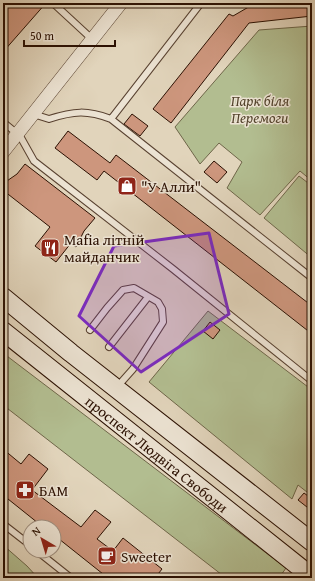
<svg xmlns="http://www.w3.org/2000/svg" width="315" height="581" viewBox="0 0 315 581" font-family="'Gentium Book Plus',serif">
	<style>
		.green { fill: #b2bd90; stroke: #6e6649 }
		.building { fill: #cd967d; stroke: #2b1002 }
		.lines { fill: none; stroke-linecap: round; stroke-linejoin: round }
		.service-casing { stroke: #584130; stroke-width: 8 }
		.minor-casing { stroke: #584130; stroke-width: 14 }
		.secondary-casing { stroke: #2b1002; stroke-width: 20 }
		.service { stroke: #ece3d3; stroke-width: 6 }
		.minor { stroke: #ece3d3; stroke-width: 13 }
		.secondary { stroke: #ece3d3; stroke-width: 18 }
		.marked { fill: #7b2cbf; fill-opacity: 0.2; stroke: #7b2cbf; stroke-width: 3; stroke-linejoin: round }
		.labels { text-anchor: middle; dominant-baseline: central; stroke-width: 3; stroke-linejoin: round; paint-order: stroke }
		.park-label { font-size: 15px; font-style: italic; fill: #54442d; stroke: #ece3d3 }
		.poi-label { font-size: 15px; fill: #2b1002; stroke: #ece3d3; text-anchor: start }
		.street-label { font-size: 15px; fill: #2b1002; stroke: #ece3d3 }
	</style>
	<rect width="100%" height="100%" fill="#e1d4bb"/>
	<filter id="stains"><feTurbulence type="fractalNoise" baseFrequency=".005" numOctaves="4"/><feColorMatrix values="0 0 0 0 .2 0 0 0 0 .09 0 0 0 0 .02 0 0 0 .5 -.17"/></filter>
	<radialGradient id="worn" r=".72"><stop offset=".6" stop-color="#630" stop-opacity="0"/><stop offset="1" stop-color="#630" stop-opacity=".3"/></radialGradient>
	<path class="green" d="M312,26V181L300,171L260,215L227,188L242,162L219,143L200,164L175,127L259,30Z
		M299,176L312,186V258L264,218Z
		M208,311L312,390V496L298,485L292,499L149,382Z
		M3,353L286,568L279,578H226L3,405Z
		M3,545L27,566L38,578H3Z"/>
	<path class="building" d="M3,3H46L3,52Z
		M252,3H312V16L249,23L171,123L153,109L229,14L233,16L252,5Z
		M132,114L148,126L140,136L124,124Z
		M68,131L110,163L116,155L312,306V334L104,171L97,180L55,148Z
		M214,161L227,172L217,183L204,172Z
		M25,164L95,218L84,231L76,247L71,243L56,262L35,246L50,227L4,191L7,187L4,183L17,174Z
		M210,322L220,330L213,339L203,331Z
		M3,449L21,464L29,454L48,469L32,490L81,527L95,510L111,522L97,539L113,551L123,538L162,569L155,578H108L54,535V527H43L3,495Z
		M304,493L312,499V511L298,500Z"/>
	<g class="lines">
		<g class="service-casing">
			<path id="service" d="M53,3L92,39
				M33,114L49,119C74,111 87,110 111,119L201,3
				M111,119L312,278
				M3,122L20,136L34,161L173,269L312,381
				M90,330L107,308L123,290L134,288L158,302L162,309L163,322L133,369L117,387
				M109,347L148,297
				M3,524L30,545
				M37,551L71,578"/>
		</g>
		<g class="minor-casing">
			<path id="minor" d="M3,152L121,3"/>
		</g>
		<g class="secondary-casing">
			<g id="secondary">
				<path d="M3,297L71,353L312,542"/>
				<path id="s1" d="M3,331L312,577"/>
			</g>
		</g>
		<use href="#service" class="service"/>
		<use href="#minor" class="minor"/>
		<use href="#secondary" class="secondary"/>
	</g>
	<path class="marked" d="M209,233L229,314L141,372L79,316L114,246Z"/>
	<defs>
		<g id="shop-square" transform="scale(1)"><rect x="-9" y="-9" width="18" height="18" rx="4" fill="#8f2418" stroke="#ece3d3"/><path d="M-5-2.5h2.3a2.7 3.5 0 0 1 5.4 0H5L5.5 6h-11ZM-1.5-2.5h3a1.5 2.3 0 0 0-3 0Z" fill="#fff"/></g>
		<g id="restaurant-square" transform="scale(1)"><rect x="-9" y="-9" width="18" height="18" rx="4" fill="#8f2418" stroke="#ece3d3"/><path d="M-5-6h1v4h1v-4h1v4h1v-4h1v5L-1.5 .5V6h-2V.5L-5-1ZM5-6V6H3V1.5H1.5Q1.5-4 5-6Z" fill="#fff"/></g>
		<g id="pharmacy-square" transform="scale(1)"><rect x="-9" y="-9" width="18" height="18" rx="4" fill="#8f2418" stroke="#ece3d3"/><path d="M-2-6h4v4h4v4h-4v4h-4v-4h-4v-4h4Z" fill="#fff"/></g>
		<g id="cafe-square" transform="scale(1)"><rect x="-9" y="-9" width="18" height="18" rx="4" fill="#8f2418" stroke="#ece3d3"/><path d="M-5.5-4.5H6V0H3Q3 3.5 0 3.5H-2.5Q-5.5 3.5-5.5 0ZM3-3.2v2h1.7v-2ZM-6 4.5H4V6H-6Z" fill="#fff"/></g>
	</defs>
	<g fill-rule="evenodd">
		<use href="#shop-square" x="127" y="186"/>
		<use href="#restaurant-square" x="50" y="248"/>
		<use href="#pharmacy-square" x="25" y="490"/>
		<use href="#cafe-square" x="107" y="556"/>
	</g>
	<g class="labels">
		<g class="park-label">
			<text x="260" y="100">Парк біля<tspan x="260" dy="17">Перемоги</tspan></text>
		</g>
		<g class="poi-label">
			<text x="141" y="186">"У Алли"</text>
			<text x="64" y="239">Mafia літній<tspan x="64" dy="17">майданчик</tspan></text>
			<text x="39" y="490">БАМ</text>
			<text x="121" y="556">Sweeter</text>
		</g>
		<g class="street-label">
			<text stroke="none"><textPath href="#s1" startOffset="197">проспект Людвіга Свободи</textPath></text>
		</g>
	</g>
	<rect width="315" height="581" fill="none" stroke="#e1d4bb" stroke-width="16"/>
	<rect x="4" y="4" width="307" height="573" fill="none" stroke="#2b1002" stroke-width="2"/>
	<rect x="8" y="8" width="299" height="565" fill="none" stroke="#2b1002"/>
	<g transform="translate(42 539) rotate(322)"><circle r="19" fill="#ece3d3" stroke="#9f8f7f"/>
	<path d="M0-3L7 15L0 10L-7 15Z" fill="#8f2418"/>
	<text y="-6" font-size="11" font-weight="bold" text-anchor="middle" fill="#2b1002">N</text>
	</g>
	<path d="M24 40v6h91v-6" fill="none" stroke="#2b1002" stroke-width="2"/>
	<text x="30" y="40" font-size="12" fill="#2b1002" stroke="#ece3d3" stroke-width="3" paint-order="stroke">50 m</text>
	<rect width="100%" height="100%" filter="url(#stains)"/>
	<rect width="100%" height="100%" fill="url(#worn)"/>
</svg>
